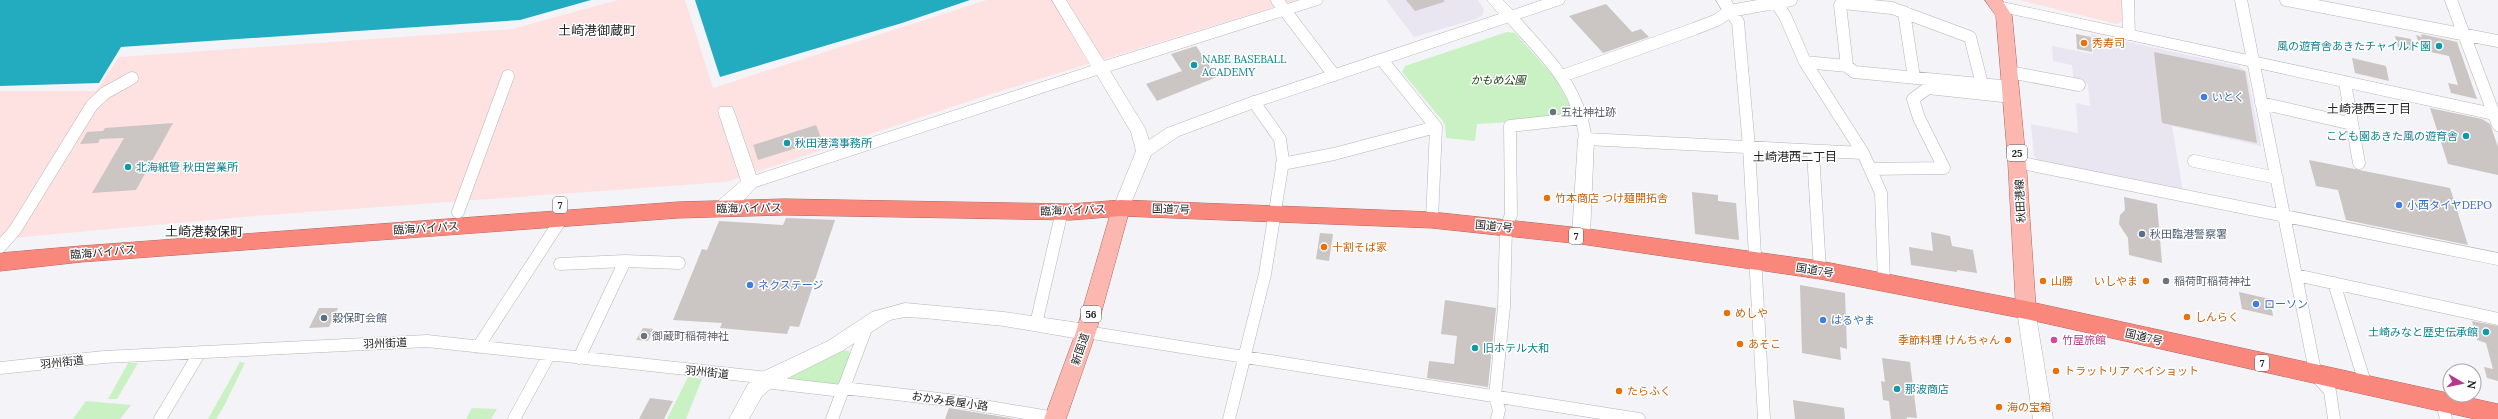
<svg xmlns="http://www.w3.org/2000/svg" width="2498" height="419" viewBox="0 0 2498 419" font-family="Lora,'Noto Sans JP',serif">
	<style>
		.built { fill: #e9e5f1 }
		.industrial { fill: #fde2e1 }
		.green { fill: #caf1c3 }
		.water { fill: #23abbf }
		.building { fill: #cbc5c4 }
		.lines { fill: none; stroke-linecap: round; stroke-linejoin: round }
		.street-casing { stroke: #b6b4b9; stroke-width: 13 }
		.secondary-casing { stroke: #b6b4b9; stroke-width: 1 }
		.primary-casing { stroke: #ae645e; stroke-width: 1 }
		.highway-casing { stroke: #ae645e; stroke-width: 1 }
		.street { stroke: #fff; stroke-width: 12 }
		.secondary { fill: #fff; fill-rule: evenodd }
		.primary { fill: #fbb7b0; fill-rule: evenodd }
		.highway { fill: #f9877c; fill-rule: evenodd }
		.food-dot { fill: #e8710a; stroke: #fff; stroke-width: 1.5 }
		.culture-dot { fill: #0f9aa8; stroke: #fff; stroke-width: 1.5 }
		.shop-dot { fill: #3f7fe0; stroke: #fff; stroke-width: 1.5 }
		.worship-dot { fill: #6b7280; stroke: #fff; stroke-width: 1.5 }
		.service-dot { fill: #5c6f8a; stroke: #fff; stroke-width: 1.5 }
		.hotel-dot { fill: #d1479c; stroke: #fff; stroke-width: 1.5 }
		.labels { text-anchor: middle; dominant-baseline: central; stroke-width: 3; stroke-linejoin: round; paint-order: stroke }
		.shield { fill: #fff; stroke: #666566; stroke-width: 1 }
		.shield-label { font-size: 10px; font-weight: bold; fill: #242325 }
		.food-label { font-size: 11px; fill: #c56008; stroke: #fff; text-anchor: start }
		.culture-label { font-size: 11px; fill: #0d838f; stroke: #fff; text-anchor: start }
		.park-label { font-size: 11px; font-style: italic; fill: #194012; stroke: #fff }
		.shop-label { font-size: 11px; fill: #366cbe; stroke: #fff; text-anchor: start }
		.worship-label { font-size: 11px; fill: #5b616d; stroke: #fff; text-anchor: start }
		.street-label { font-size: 11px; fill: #242325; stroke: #fff }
		.service-label { font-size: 11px; fill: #4e5e75; stroke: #fff; text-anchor: start }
		.hotel-label { font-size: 11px; fill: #b23c85; stroke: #fff; text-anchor: start }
		.neighbourhood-label { font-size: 12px; fill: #242325; stroke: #fff }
		.quarter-label { font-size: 13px; fill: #242325; stroke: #fff }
	</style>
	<rect width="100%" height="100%" fill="#f4f3f7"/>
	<path class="built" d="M1386,0H1478L1484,10L1482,16L1476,19L1414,37Z
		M2091,34L2238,66L2247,72L2261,146L2172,126L2183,192L2041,163L2034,156L2031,124L2078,133L2076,103L2090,106L2088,84L2074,81L2072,65L2053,61L2052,46L2093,54Z"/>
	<path class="industrial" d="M618,0H685L713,88L987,0H1297L991,94L726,182L255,216L0,239V91H96L119,57L512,29Z
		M2019,0H2123L2125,20L2117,24Z"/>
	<path class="green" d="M1507,32L1515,33L1555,78L1576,116L1532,121L1477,124L1475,141L1446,138L1445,125L1442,120L1402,72L1405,66Z
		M843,350L849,351L851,356L840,386L791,382V376Z
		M240,362L245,363L224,406L216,419H208Z
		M128,363H138L117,399H108Z
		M688,377L702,379L686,419H667Z
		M86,401L131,405L120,419H73Z
		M472,408L497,409L491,419H466Z"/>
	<path class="water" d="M0,0H591L520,20L121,47L99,83L0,86Z
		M695,0H970L902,23L720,77Z"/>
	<path class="building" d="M1406,0H1444V2L1415,11Z
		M1606,4L1632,32L1641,29L1649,37L1603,53L1569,16Z
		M2076,34L2091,37L2092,52L2077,49Z
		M2421,34L2457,42L2477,99L2451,93L2448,83L2458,85L2449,56L2421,50L2416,35L2422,37Z
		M2395,36L2411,39L2414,51L2398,47Z
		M1196,46L1217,77L1157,101L1146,84L1182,71L1171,54Z
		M2154,52L2245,71L2257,143L2162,123Z
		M2352,58L2386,66L2389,81L2355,73Z
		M2430,108L2482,119L2490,124L2498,147V175L2448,164Z
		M173,123L136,190L92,193L124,138L100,139L98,143L80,144L87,132L103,131L105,128Z
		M816,125L822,140L758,160L753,145Z
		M2309,160L2450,188L2468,245L2346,220L2338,190L2316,186Z
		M1692,192L1718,195V201L1736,203L1739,240L1695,234Z
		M2124,197L2157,204L2162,263L2129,255L2128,238L2119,224L2120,215L2125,210Z
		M786,218L835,220L799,327L790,326L787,334L720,328L722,323L673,320L702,249L707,250L719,221L783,225Z
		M1931,232L1950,236L1952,246L1973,250L1977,273L1957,270V272L1911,265L1909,247L1933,251Z
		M1320,233L1333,234L1329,261L1316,259Z
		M1800,285L1845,293L1847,349L1840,347L1841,360L1802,353Z
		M2239,292L2270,299L2273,316L2242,309Z
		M1445,300L1496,308L1488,387L1427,378L1429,361L1454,364L1457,336L1441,334Z
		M319,308H338L329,327L309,328Z
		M2472,321L2498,326V381L2487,378L2484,367L2493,369L2486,343L2477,340Z
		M643,328L654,329L648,341L636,340Z
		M1882,358L1910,362L1917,418L1907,417V419H1891L1889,401L1883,400L1881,381L1885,382Z
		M650,398L673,401L664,419H639Z
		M1793,400L1844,408L1845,419H1795Z
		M949,408L1016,419H945Z"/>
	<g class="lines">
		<g class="street-casing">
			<path id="street" d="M1277,0L1334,75
				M2128,0L2129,34
				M2241,0L2316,376L2330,391L2334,419
				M2286,0L2498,41
				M2451,0L2498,125
				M1777,4L1785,16L1805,62L1863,153L1881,193L1884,282
				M1730,11L1738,22L1749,147L1764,419
				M1904,12L1914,78
				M1510,16C1546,58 1577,82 1586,139L1863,153
				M1382,60L1436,127L1432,220
				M1805,62L1847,66L1854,72L2011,87
				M1847,66L1840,5L1843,3L1892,8L1970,37L1982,84
				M2009,72L2079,85
				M1562,76L1694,29L1717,20L1730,11L1791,0
				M2345,83L2359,163
				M2261,103L2352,124
				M1813,152L1820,270
				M2194,161L2277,178
				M2017,162L2498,259
				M1282,164L1334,154L1436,127
				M1870,169L1944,168L1919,118L1913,99L1928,88L2012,97
				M458,212L508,76
				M0,247L15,230L92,105L105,93L132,78
				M560,264L625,261L679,263
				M2296,275L2498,319
				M2334,283L2366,386
				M1036,324L1062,211
				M1086,332L1639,419
				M478,347L562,218
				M579,358L625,261
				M0,368L104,357L427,341L769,378
				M765,382L842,391
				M843,388L948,400L1055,418
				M2442,402L2446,419
				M160,419L200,352
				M514,419L549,355
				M832,419L867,326
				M1229,419L1265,274L1283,161L1280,139L1254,102
				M1497,419L1499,410L1495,396L1504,307L1506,227L1511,215L1510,126L1583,118"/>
		</g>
		<g class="secondary-casing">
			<path id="secondary" d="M1052,0H1066L1104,61L1300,0H1323L1321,4L1110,71L1145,128L1149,140L1167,128L1248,98L1499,14L1487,0H1503L1513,10L1542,0H1565L1563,4L1260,106L1179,136L1151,155L1129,208L1127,213L1121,214L1115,213L1113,208L1136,151L1131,132L1097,75L756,187C746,197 731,217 716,213L714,208L716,203L741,181L718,111L720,107H732L734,111L756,175L1091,66Z
				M1716,0H1731L1737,11L1735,15H1725Z
				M1998,1L2498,109V121L1993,10L1991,6Z
				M1586,133L1592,135L1594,139L1590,236L1587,241L1581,243L1575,241L1572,236L1578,139L1580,135Z
				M905,303L1004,312L1086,324L1092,327L1095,332L1092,337L1086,340L1004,326L924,318L905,317L890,320L842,351L776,384L762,396L749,419H729L748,384L762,372L828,341L872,312Z
				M2026,303L2032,305L2035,310L2053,419H2033L2017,310L2020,305Z"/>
		</g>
		<g class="primary-casing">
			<path id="primary" d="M1985,0H2002L2012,16L2026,162L2036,310L2033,316L2026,318L2019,316L2016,310L2008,162L1996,16Z
				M1121,201L1128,203L1130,208L1096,332L1066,419H1044L1076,332L1112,208L1114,203Z"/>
		</g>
		<g class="highway-casing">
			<path id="highway" d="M784,199L1071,204L1121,200L1432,212L1581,228L1820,261L2026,301L2498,404V419H2475L2026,319L1820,279L1581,244L1432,228L1121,216L1071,220L784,215L678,218L81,262L0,271V253L81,246L678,202Z"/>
		</g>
		<use href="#street" class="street"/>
		<use href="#secondary" class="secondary"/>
		<use href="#primary" class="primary"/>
		<use href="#highway" class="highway"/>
	</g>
	<g class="food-dot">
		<circle cx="2084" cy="43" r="4"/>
		<circle cx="1547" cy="198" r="4"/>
		<circle cx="1324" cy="247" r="4"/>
		<circle cx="2043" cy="281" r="4"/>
		<circle cx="2146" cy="281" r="4"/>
		<circle cx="1727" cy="313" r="4"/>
		<circle cx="2187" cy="317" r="4"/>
		<circle cx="2008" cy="340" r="4"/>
		<circle cx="1740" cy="344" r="4"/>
		<circle cx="2056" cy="371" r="4"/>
		<circle cx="1619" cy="391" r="4"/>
		<circle cx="1999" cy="407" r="4"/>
	</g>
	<g class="culture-dot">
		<circle cx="2439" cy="46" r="4"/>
		<circle cx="1194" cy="65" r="4"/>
		<circle cx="2466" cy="136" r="4"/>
		<circle cx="787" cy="143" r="4"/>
		<circle cx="128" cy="167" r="4"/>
		<circle cx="2486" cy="332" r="4"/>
		<circle cx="1475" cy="348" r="4"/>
		<circle cx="1897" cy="389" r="4"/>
	</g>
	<g class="shop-dot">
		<circle cx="2204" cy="97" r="4"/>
		<circle cx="2399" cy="205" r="4"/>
		<circle cx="750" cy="285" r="4"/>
		<circle cx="2256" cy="304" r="4"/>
		<circle cx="1823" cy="320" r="4"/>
	</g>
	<g class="worship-dot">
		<circle cx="1553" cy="112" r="4"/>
		<circle cx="2166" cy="281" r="4"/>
		<circle cx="644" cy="336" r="4"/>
	</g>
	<g class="service-dot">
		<circle cx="2142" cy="234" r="4"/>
		<circle cx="324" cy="318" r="4"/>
	</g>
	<circle class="hotel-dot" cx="2054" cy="340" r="4"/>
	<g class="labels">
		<g class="shield">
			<rect x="2007" y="145" width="20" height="16" rx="3"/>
			<rect x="553" y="197" width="14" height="16" rx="3"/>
			<rect x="1569" y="228" width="14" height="16" rx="3"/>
			<rect x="1081" y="306" width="20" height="16" rx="3"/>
			<rect x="2255" y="355" width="14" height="16" rx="3"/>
		</g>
		<g class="shield-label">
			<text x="2017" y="153">25</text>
			<text x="560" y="205">7</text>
			<text x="1576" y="236">7</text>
			<text x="1091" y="314">56</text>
			<text x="2262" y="363">7</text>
		</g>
		<g class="food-label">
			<text x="2092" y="43">秀寿司</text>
			<text x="1555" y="198">竹本商店 つけ麺開拓舎</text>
			<text x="1332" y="247">十割そば家</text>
			<text x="2051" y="281">山勝</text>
			<text x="2138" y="281" text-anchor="end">いしやま</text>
			<text x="1735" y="313">めしや</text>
			<text x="2195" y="317">しんらく</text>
			<text x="2000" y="340" text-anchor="end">季節料理 けんちゃん</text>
			<text x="1748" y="344">あそこ</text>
			<text x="2064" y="371">トラットリア ベイショット</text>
			<text x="1627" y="391">たらふく</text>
			<text x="2007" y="407">海の宝箱</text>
		</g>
		<g class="culture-label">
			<text x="2431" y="46" text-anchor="end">風の遊育舎あきたチャイルド園</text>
			<text x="1202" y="59">NABE BASEBALL<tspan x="1202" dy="13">ACADEMY</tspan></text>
			<text x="2458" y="136" text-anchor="end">こども園あきた風の遊育舎</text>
			<text x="795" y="143">秋田港湾事務所</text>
			<text x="136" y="167">北海紙管 秋田営業所</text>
			<text x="2478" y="332" text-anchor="end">土崎みなと歴史伝承館</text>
			<text x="1483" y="348">旧ホテル大和</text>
			<text x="1905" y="389">那波商店</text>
		</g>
		<g class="park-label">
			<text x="1498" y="80">かもめ公園</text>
		</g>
		<g class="shop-label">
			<text x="2212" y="97">いとく</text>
			<text x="2407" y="205">小西タイヤDEPO</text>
			<text x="758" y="285">ネクステージ</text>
			<text x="2264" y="304">ローソン</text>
			<text x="1831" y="320">はるやま</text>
		</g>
		<g class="worship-label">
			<text x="1561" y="112">五社神社跡</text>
			<text x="2174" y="281">稲荷町稲荷神社</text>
			<text x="652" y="336">御蔵町稲荷神社</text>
		</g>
		<g class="street-label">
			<text transform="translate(2020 201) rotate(-93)">秋田港線</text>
			<text transform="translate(749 208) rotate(-1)">臨海バイパス</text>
			<text transform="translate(1171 209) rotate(2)">国道7号</text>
			<text transform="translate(1073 210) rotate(-2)">臨海バイパス</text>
			<text transform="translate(1494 226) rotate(6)">国道7号</text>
			<text transform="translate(426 228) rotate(-4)">臨海バイパス</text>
			<text transform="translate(103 252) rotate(-5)">臨海バイパス</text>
			<text transform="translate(1815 270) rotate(9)">国道7号</text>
			<text transform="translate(2144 337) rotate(13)">国道7号</text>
			<text transform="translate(385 343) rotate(-2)">羽州街道</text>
			<text transform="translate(1080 349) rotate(-71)">新国道</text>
			<text transform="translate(62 362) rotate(-6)">羽州街道</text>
			<text transform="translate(707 372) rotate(6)">羽州街道</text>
			<text transform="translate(950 401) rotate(8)">おかみ長屋小路</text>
		</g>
		<g class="service-label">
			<text x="2150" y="234">秋田臨港警察署</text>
			<text x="332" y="318">穀保町会館</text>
		</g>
		<g class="hotel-label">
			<text x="2062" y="340">竹屋旅館</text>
		</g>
		<g class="neighbourhood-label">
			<text x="2369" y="108">土崎港西三丁目</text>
			<text x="1795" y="156">土崎港西二丁目</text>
		</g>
		<g class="quarter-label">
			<text x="597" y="30">土崎港御蔵町</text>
			<text x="204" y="231">土崎港穀保町</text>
		</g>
	</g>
	<g transform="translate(2462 383) rotate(99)"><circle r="19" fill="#ffffff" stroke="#a7a7a8"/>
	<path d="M0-3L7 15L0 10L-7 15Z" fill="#b23a8f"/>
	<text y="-6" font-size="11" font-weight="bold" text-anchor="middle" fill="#242325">N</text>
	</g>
</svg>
